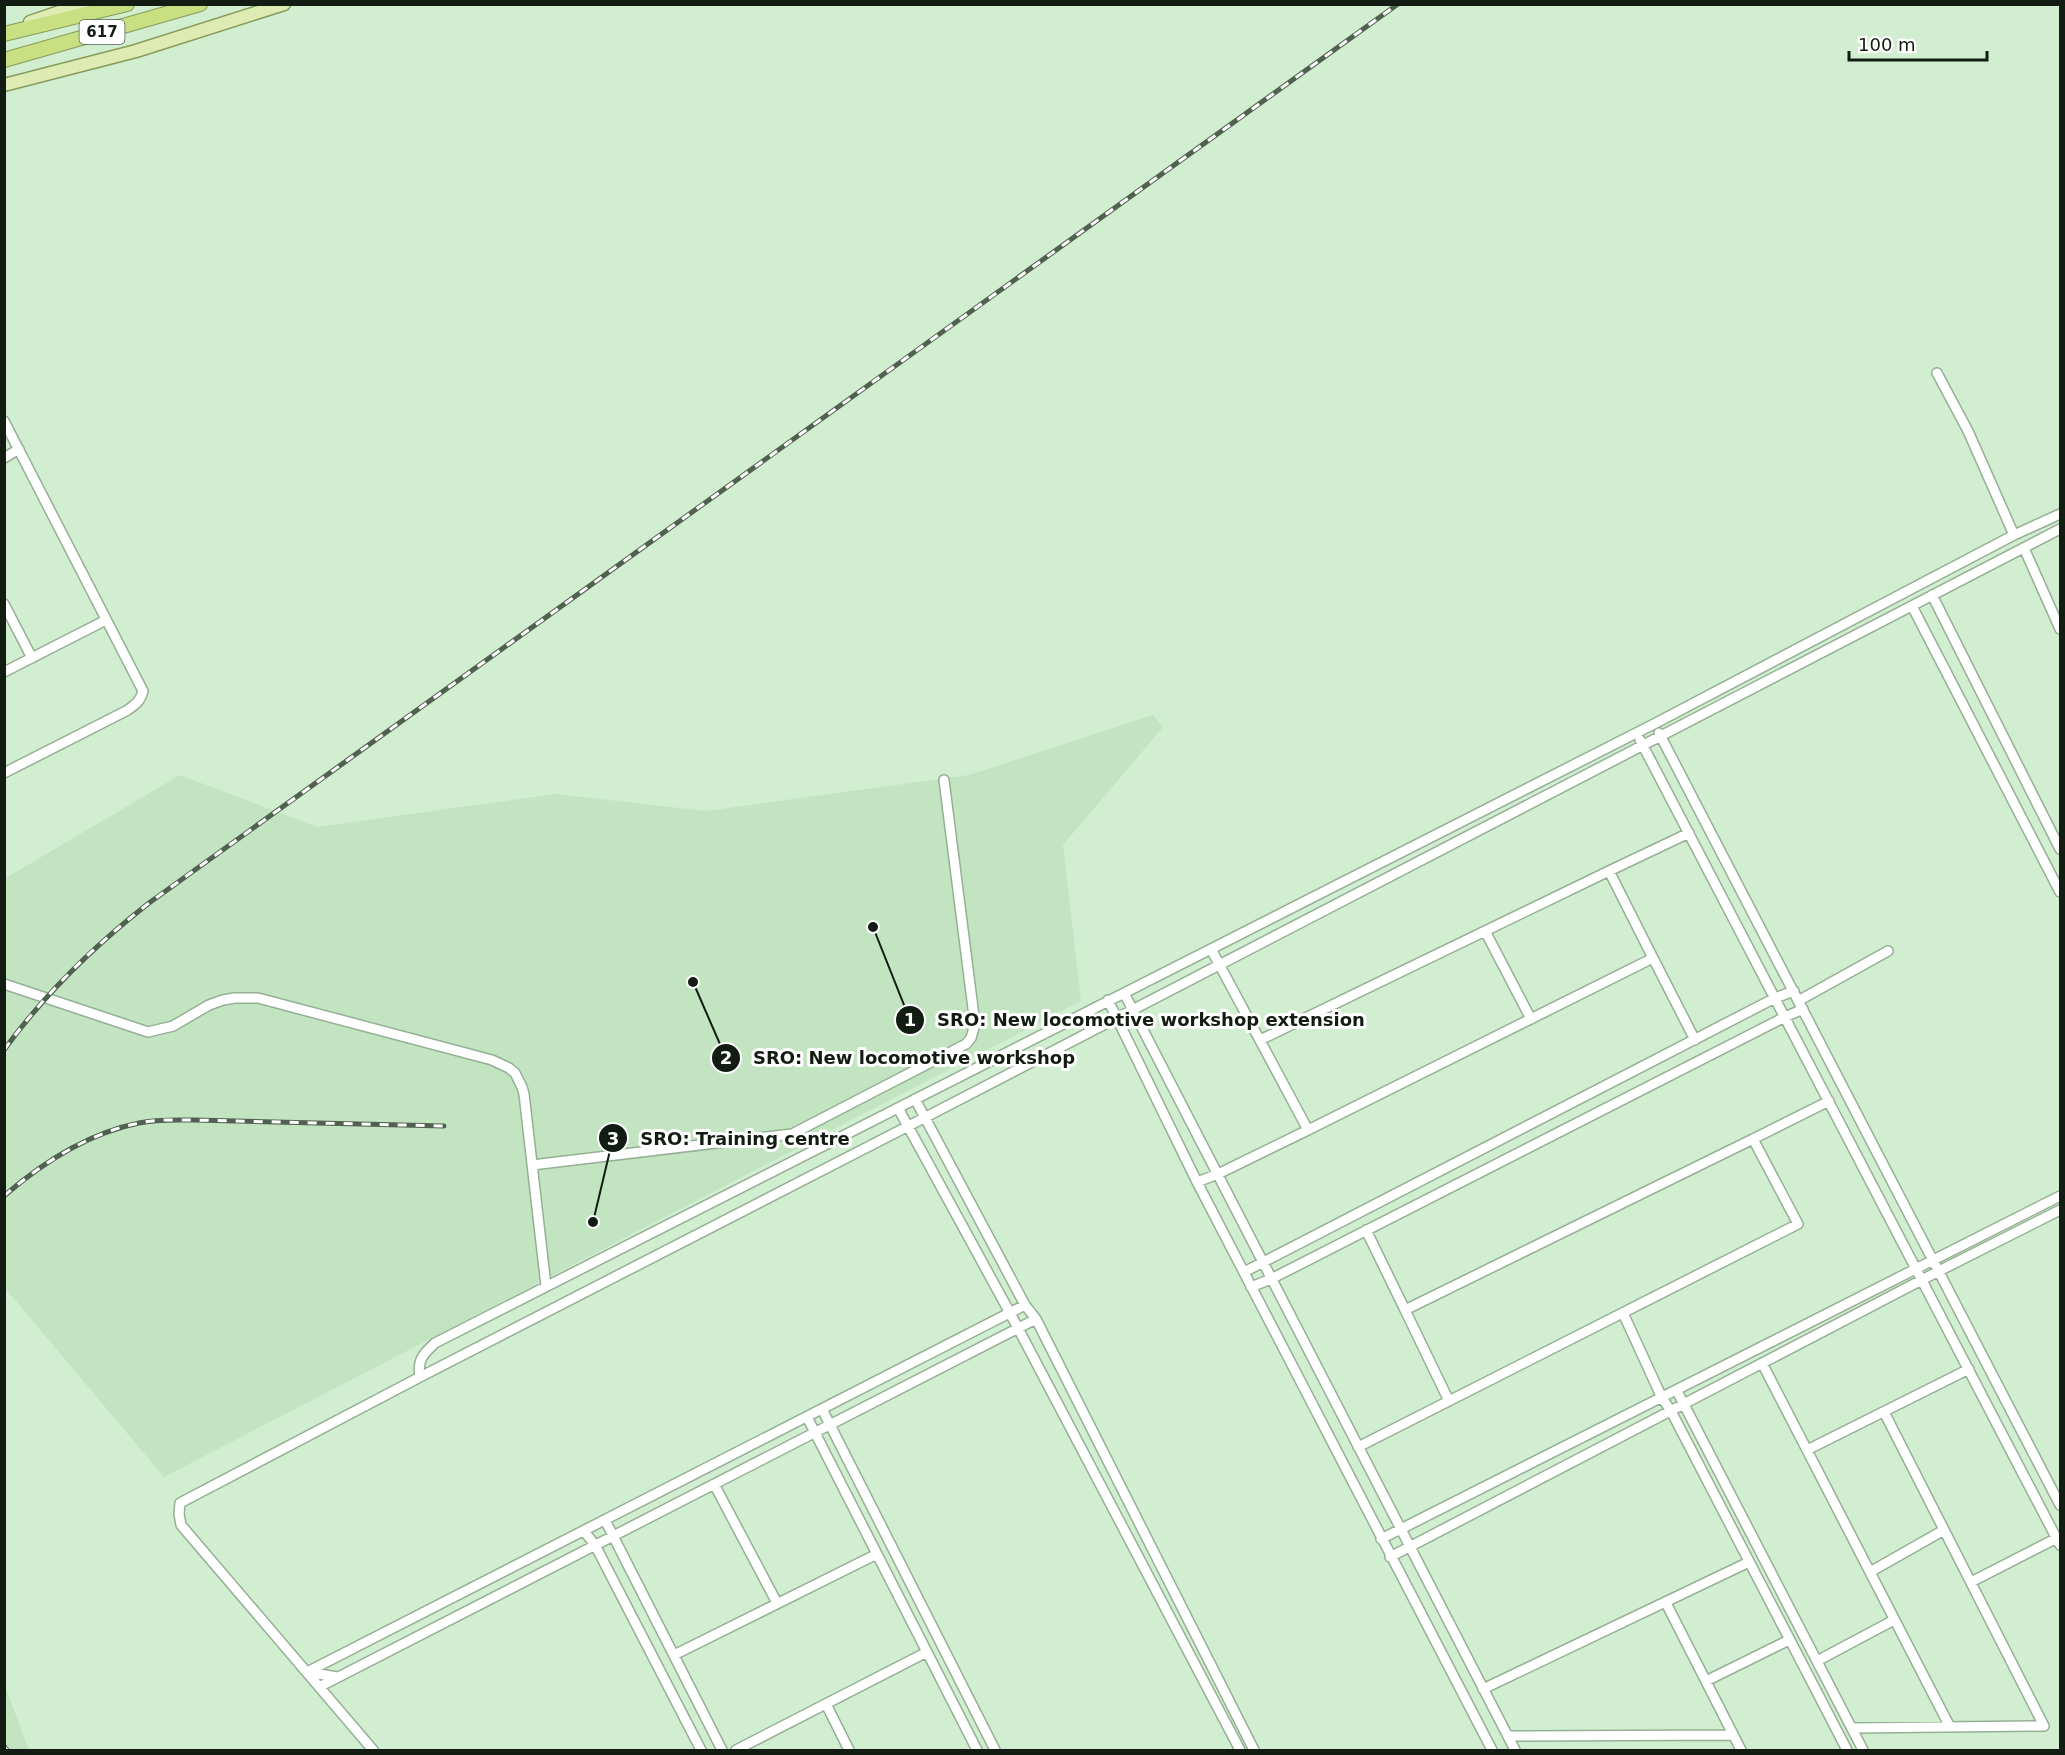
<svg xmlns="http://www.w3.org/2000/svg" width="2065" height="1755" viewBox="0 0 2065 1755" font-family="'DejaVu Sans',sans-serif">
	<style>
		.built { fill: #c2e4c1 }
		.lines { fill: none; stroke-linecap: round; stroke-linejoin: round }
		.minor-casing { stroke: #95b095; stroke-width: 12 }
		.major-casing { stroke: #889b5b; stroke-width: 15 }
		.highway-casing { stroke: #889b5b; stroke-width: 16 }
		.minor { stroke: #fff; stroke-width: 9 }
		.major { stroke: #deecb4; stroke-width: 12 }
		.highway { stroke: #c8e082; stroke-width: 14 }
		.rail-casing { stroke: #516150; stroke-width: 5 }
		.rail { stroke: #fff; stroke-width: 3; stroke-dasharray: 9; stroke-linecap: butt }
		.labels { text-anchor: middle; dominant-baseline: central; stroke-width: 6; stroke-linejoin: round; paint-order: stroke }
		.shield { fill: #fff; stroke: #596059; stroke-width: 1.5 }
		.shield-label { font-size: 15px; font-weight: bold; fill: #121c12 }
		.leader { fill: none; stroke: #121c12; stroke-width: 2 }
		.callout-dot { fill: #121c12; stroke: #fff; stroke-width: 2 }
		.mark-label { font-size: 18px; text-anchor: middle; font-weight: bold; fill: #fff }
		.callout-label { font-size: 18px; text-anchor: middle; font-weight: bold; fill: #121c12; stroke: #fff; stroke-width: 6; stroke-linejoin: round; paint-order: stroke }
	</style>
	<rect width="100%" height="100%" fill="#d2eed1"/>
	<path class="built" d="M1153,715L1163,727L1063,845L1081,1001L164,1477L5,1288L4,879L180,775L317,827L555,794L706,811L969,775Z
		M4,1683L28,1748L30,1750H5Z"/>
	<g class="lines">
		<g class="minor-casing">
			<path id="minor" d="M1937,373L1968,431L2014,535
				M4,421L143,691C140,702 135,705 126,711L4,773
				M4,458L19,449
				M2060,514L2014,535L1654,724L435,1343C423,1354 417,1360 420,1377L924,1118L2060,529
				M2024,548L2060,629
				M1932,595L2060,849
				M4,604L32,658
				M1912,606L2060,892
				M4,672L106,620
				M1659,733L2060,1505
				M1640,740L2060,1545
				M1485,931L1531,1019
				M1653,958L1609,871L1689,833
				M4,984L148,1032L173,1026L209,1005L223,1000L235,998H258L492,1060L509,1068L515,1073L522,1087L524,1094L546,1286
				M1124,993L1515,1750
				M1108,1000L1197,1182L1492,1750
				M1798,1001L1888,951
				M1260,1040L1609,871
				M915,1099L1025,1305L1036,1319L1254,1750
				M898,1108L1010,1313L1240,1750
				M1308,1130L1653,958L1695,1040
				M1753,1139L1829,1101
				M532,1165L792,1134L966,1044L971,1038L975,1024L944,780
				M1197,1182L1218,1174L1308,1130L1211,949
				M1244,1272L1775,998L1794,991
				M1251,1287L1271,1279L1785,1017L1803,1009
				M1405,1310L1449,1401
				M1623,1313L1662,1398L1671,1411L1847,1750
				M1762,1363L1950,1727
				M1677,1391L1863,1750
				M822,1409L995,1750
				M807,1417L977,1750
				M1358,1447L1798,1224L1753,1139L1405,1310L1366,1230
				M1807,1450L1969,1369
				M714,1484L777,1603
				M605,1520L722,1750
				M584,1531L595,1545L701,1750
				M1381,1539L2060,1196
				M1390,1557L1939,1271L2060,1210
				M1870,1572L1944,1530
				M1971,1582L2057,1538
				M1666,1603L1741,1750
				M674,1655L877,1554
				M1817,1661L1894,1620
				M307,1672L1025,1305
				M307,1672L337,1677
				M1706,1681L1789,1640
				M319,1687L1036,1319
				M1483,1689L1749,1562
				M826,1704L849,1750
				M1852,1728L2044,1726L1884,1412
				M1508,1736L1733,1735
				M373,1750L181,1525L179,1514L180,1503L420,1377
				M736,1750L927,1652"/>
		</g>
		<g class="major-casing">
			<path id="major" d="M30,22L83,4
				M4,85L136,51L284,4"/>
		</g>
		<g class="highway-casing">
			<path id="highway" d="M4,34L127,4
				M4,60L200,4"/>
		</g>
		<use href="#minor" class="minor"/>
		<use href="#major" class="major"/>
		<use href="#highway" class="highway"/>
		<g class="rail-casing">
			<path id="rail" d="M4,1050C46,992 94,946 149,903L1398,4
				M4,1196C42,1163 89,1133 139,1123C157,1119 176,1120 194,1120L444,1126
				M4,1746L7,1750"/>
		</g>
		<use href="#rail" class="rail"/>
	</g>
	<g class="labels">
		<rect class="shield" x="79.5" y="20" width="45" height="24" rx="4.5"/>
		<g class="shield-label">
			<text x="102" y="32">617</text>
		</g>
	</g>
	<path class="leader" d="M873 927L910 1020M693 982L726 1058M593 1222L613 1138"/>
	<g class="callout-dot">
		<circle cx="873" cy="927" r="6"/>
		<circle cx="693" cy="982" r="6"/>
		<circle cx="593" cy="1222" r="6"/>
		<circle cx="910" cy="1020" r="15"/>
		<circle cx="726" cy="1058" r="15"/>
		<circle cx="613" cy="1138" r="15"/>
	</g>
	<g class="mark-label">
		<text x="910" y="1026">1</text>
		<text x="726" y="1064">2</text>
		<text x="613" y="1145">3</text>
	</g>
	<g class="callout-label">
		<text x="1151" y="1026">SRO: New locomotive workshop extension</text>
		<text x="914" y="1064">SRO: New locomotive workshop</text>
		<text x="745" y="1145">SRO: Training centre</text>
	</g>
	<rect width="2065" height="1755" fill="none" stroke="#121c12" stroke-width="12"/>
	<path d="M1849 51v9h138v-9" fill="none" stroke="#121c12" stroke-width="3"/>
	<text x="1858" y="51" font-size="18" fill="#121c12" stroke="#ffffff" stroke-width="4.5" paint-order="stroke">100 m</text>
</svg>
